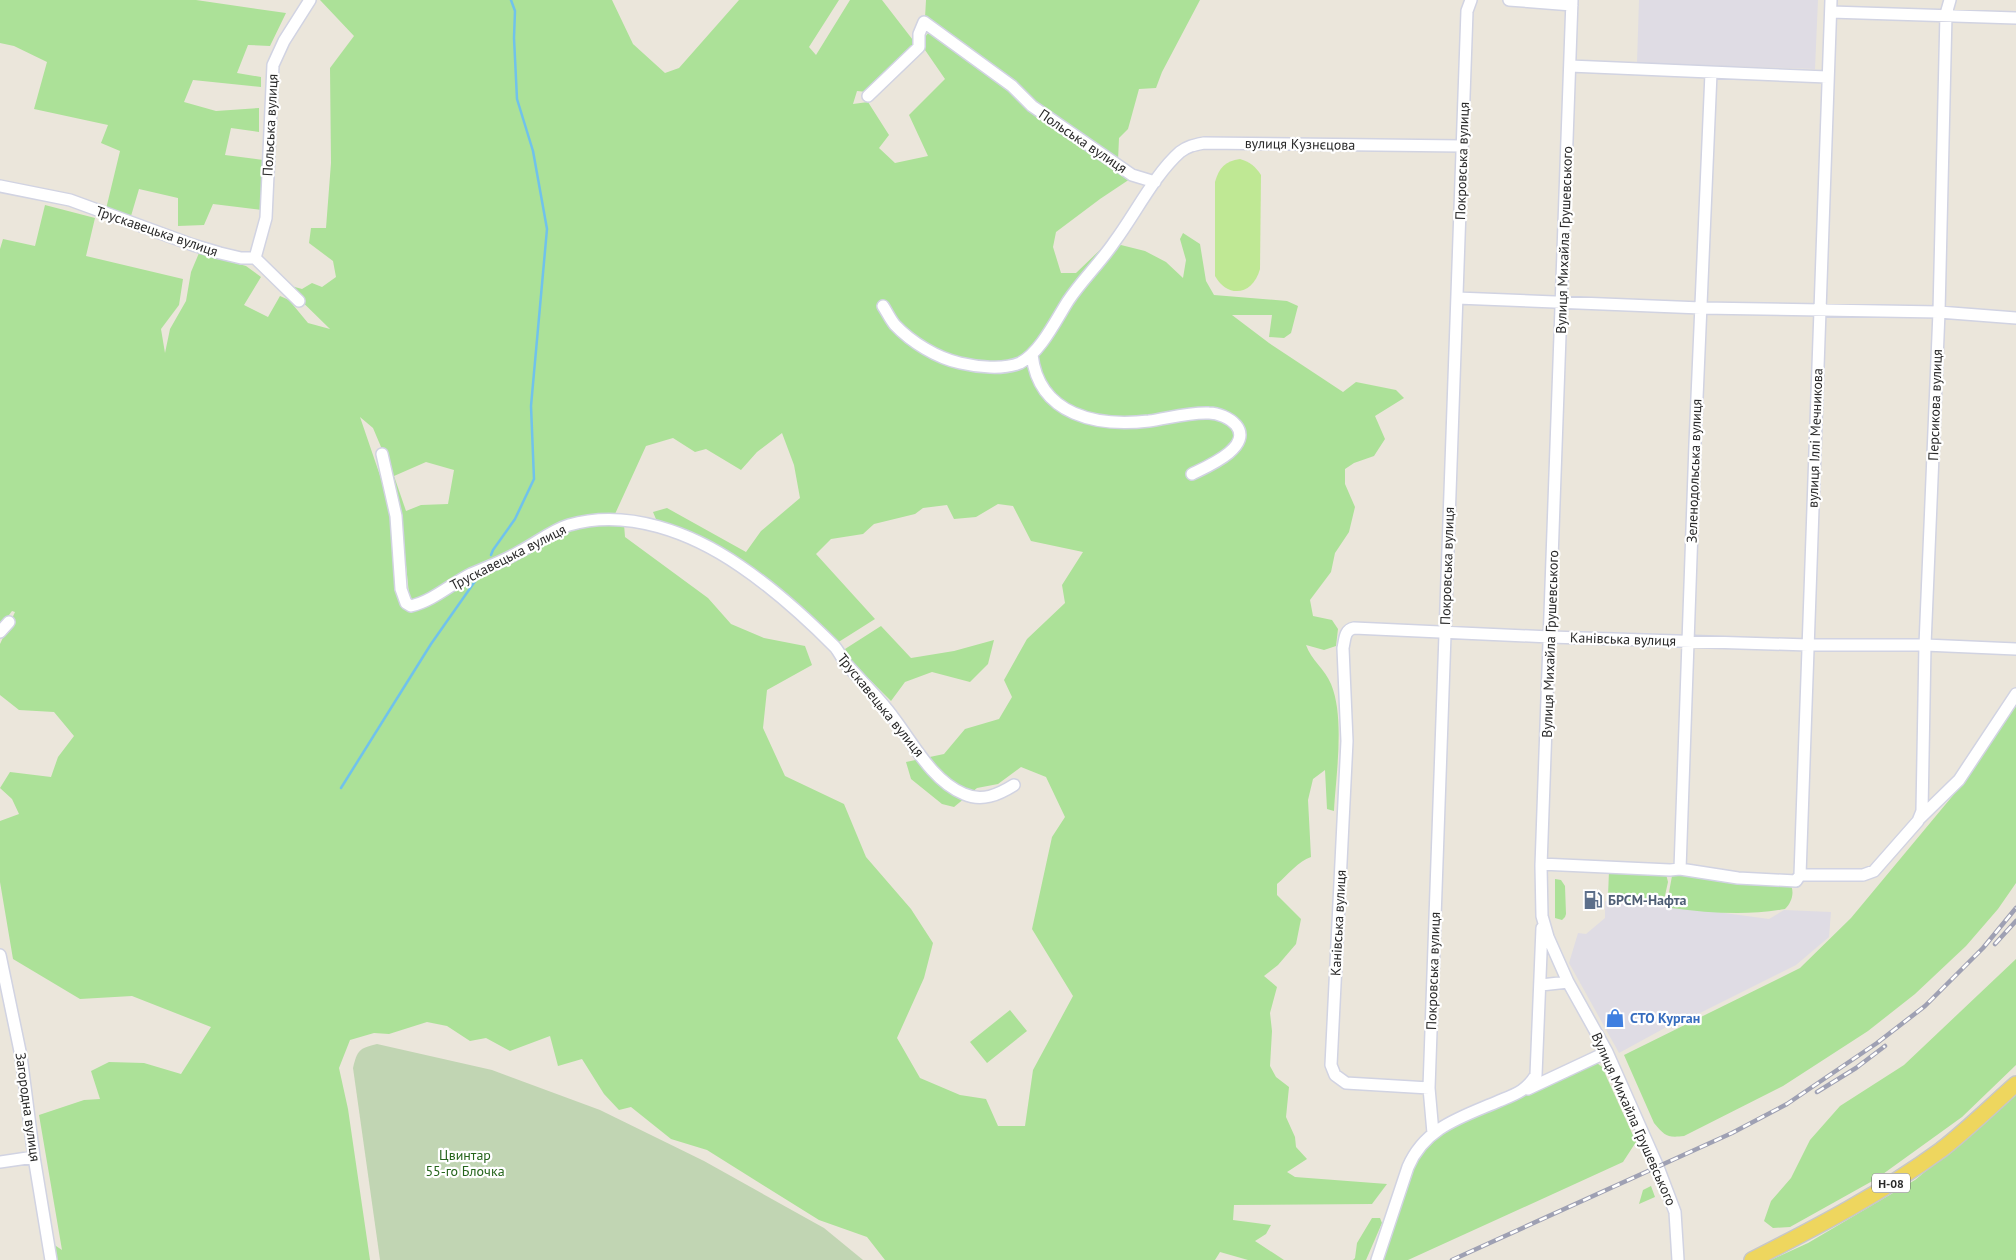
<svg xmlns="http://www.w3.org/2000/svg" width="2016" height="1260" viewBox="0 0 2016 1260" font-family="'PT Sans',sans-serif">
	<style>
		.industrial { fill: #dfdce4 }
		.green { fill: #ace198; fill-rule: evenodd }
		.cemetery { fill: #c1d5b3 }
		.pitch { fill: #bfe894 }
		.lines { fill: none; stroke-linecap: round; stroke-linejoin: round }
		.stream { stroke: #70c2ec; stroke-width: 2.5 }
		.minor-casing { stroke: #d1d3e2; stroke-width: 14 }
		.major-casing { stroke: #c7c7c7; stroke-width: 18 }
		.minor { stroke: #fff; stroke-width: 11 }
		.major { stroke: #eed65e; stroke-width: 15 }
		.rail-casing { stroke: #9ea0b3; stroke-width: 4.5 }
		.rail { stroke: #fff; stroke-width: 2.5; stroke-dasharray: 8; stroke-linecap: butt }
		.labels { text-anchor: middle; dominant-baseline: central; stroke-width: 4.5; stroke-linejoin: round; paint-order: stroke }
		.shield { fill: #fff; stroke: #696969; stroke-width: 1 }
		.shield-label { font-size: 12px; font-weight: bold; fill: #292929 }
		.street-label { font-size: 14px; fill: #292929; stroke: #fff }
		.service-label { font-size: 14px; font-weight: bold; fill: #4e5e75; stroke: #fff; text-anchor: start }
		.shop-label { font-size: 14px; font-weight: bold; fill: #366cbe; stroke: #fff; text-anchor: start }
		.park-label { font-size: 14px; fill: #25641b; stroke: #fff }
	</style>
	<rect width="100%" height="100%" fill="#ebe6db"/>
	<path class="industrial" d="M1639,0H1818L1815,69L1637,63Z
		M1605,901L1664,905L1769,919L1784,910L1831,912L1829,937L1796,965L1698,1014L1674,1023L1619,1053L1569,963L1578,933L1586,934L1605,918Z"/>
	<path class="green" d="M0,0H196L286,13L270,46L248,45L237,73L261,77V87L193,80L184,102L216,111L259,108V132L231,128L225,155L263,160L262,210L213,204L204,225L178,226V198L139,189L131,216L106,209L120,151L101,143L108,125L34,109L47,62L14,46L0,43Z
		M320,0H612L633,44L665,73L679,68L739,0H839L809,47L816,55L850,0H882L916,44L867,92L857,91L853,104L868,102L889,135L879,148L895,163L928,156L909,115L945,79L925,50L924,38L930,31L1130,179L1100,199L1056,232L1053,247L1061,273H1076L1102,248L1121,245L1145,251L1166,262L1183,278L1186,260L1180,239L1183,233L1200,244L1206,281L1214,295L1287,301L1298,306L1291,333L1284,338L1269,337L1272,315H1232L1269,343L1343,392L1356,382L1396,390L1404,398L1375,416L1385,439L1374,456L1354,463L1345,469V484L1355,507L1349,532L1335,553L1331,572L1310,600L1313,616L1332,620L1338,629L1336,646L1324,650L1306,645C1311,660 1325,669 1331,684C1345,718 1336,774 1334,811L1327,809L1325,770L1313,779L1308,800L1311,857C1298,861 1288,875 1277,884V895L1301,919L1296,944L1278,965L1264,976L1277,987L1270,1013L1272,1031L1270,1066L1276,1077L1289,1087L1286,1117L1295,1137L1296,1147L1307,1159L1287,1172L1295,1177L1387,1184L1372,1204L1234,1205L1233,1220L1271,1225L1266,1234L1255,1241L1284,1260H1248L1220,1252L1215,1260H885L867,1237L819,1220L707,1150L671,1139L631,1107L619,1110L604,1094L582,1059L558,1066L550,1036L510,1051L486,1038L470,1041L447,1026L427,1022L389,1034L374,1033L350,1040L339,1068L348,1109L370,1260H55L53,1244L62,1250L39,1115L84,1100L100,1099L91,1071L109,1062L144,1063L181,1074L211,1027L132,996L80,999L13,959L0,882V821L19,814L12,799L0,788L10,772L51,777L58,757L74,736L54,712L19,710L0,695V644L15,612L12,611L0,627V249L3,239L35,246L45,205L95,218L86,256L183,279L179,305L161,329L165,353L170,329L186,301L191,272L199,253L246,266L261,277L244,305L268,317L280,296L289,300L308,323L330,329L284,284L302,289L312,283L322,287L336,277L333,261L309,243L311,228H326L331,163L330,68L354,36ZM360,417L373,428L384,454L401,517L409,594L413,601L437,600L409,611L397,598L394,547L388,499ZM782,433L794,465L800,498L761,531L746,552L667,508L653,512L658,524L694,537L741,559L797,606L837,643L875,619L816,554L831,539L863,534L874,524L915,514L923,508L947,505L954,519L976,517L998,504L1013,506L1031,541L1083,552L1062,585L1065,603L1027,639L1004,680L1012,697L999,719L965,729L944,754L906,762L911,779L942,804L954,807L977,788L998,784L1021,767L1046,777L1065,817L1052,837L1032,929L1073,996L1033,1070L1025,1126H998L986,1099L960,1095L920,1078L897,1038L924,978L933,943L911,909L866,857L844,804L785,776L763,728L767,690L812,665L805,646L764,638L731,624L708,598L625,537L624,524L615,514L646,446L673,438L695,452L706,449L741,470L757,452ZM426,462L454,470L448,504L421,505L406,511L394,476Z
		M926,0H1200L1162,72L1156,88L1139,89L1128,129L1119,138L1118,161L1086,136L1034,102L925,18Z
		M881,626L911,658L954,651L994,640L988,664L970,682L932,672L905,682L891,701L851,661L845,649Z
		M2016,700V883L1998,909L1966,946L1915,994L1868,1031L1783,1086L1684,1136C1667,1138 1665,1136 1654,1123L1624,1055L1800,968L1851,918L1955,793Z
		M1609,871L1666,874L1668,882L1664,900L1659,903L1611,901L1608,896Z
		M1685,872L1719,881L1790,883C1795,892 1792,902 1785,909C1747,916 1710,913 1671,908L1672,904L1667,903L1672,876L1673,874Z
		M1555,879L1561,880L1565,886L1566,914L1565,917L1562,920L1555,918Z
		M2016,959V1065L1962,1117L1876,1179L1790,1227L1773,1228L1764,1221L1771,1201L1791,1178L1810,1140L1840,1106L1904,1065Z
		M1010,1010L1027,1031L987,1063L970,1042Z
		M1592,1063H1597L1602,1067L1636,1142L1623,1162L1408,1260H1381L1411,1169L1424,1146L1445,1131Z
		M2016,1093V1260H1771L1808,1243L1915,1180L1997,1112Z
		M1651,1186L1655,1197L1639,1204L1643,1190Z
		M1372,1218H1380L1382,1223L1366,1260H1353L1355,1258L1357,1243Z"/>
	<path class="cemetery" d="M377,1044L492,1070L600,1110L704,1161L824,1228L863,1260H380L353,1068C357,1050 360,1048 377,1044Z"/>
	<path class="pitch" d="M1240,159C1250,162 1255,166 1261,175L1260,269C1253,295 1228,299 1215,276V182C1219,168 1225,161 1240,159Z"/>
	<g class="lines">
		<path class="stream" d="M491,555L493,550L515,519L534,479L531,406L547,229L533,151L517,99L514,38L515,11L511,0
			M341,788L431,644L478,577"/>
		<g class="minor-casing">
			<path id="minor" d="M1509,0L1572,5
				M1572,0L1541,866L1542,916L1548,937L1568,982L1607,1052L1658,1167L1675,1212L1678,1260
				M1831,12L2016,18
				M1570,66L1827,77
				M868,96L919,47V34L924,22L1012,86L1032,106L1132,175L1155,182
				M0,186L70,200L193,245L220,253L241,258H255L299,301
				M255,258L266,218L273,65L284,41L310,0
				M1457,298L1701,308L1939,312L2016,318
				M883,306C887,312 890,319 895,325C911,342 937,358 960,363C977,367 1003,370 1020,363C1040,353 1056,320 1068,301C1082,280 1101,262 1115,241C1135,214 1155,174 1180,152C1188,146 1194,145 1204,143L1462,146
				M1032,355C1039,416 1098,427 1149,421C1169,418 1190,412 1209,413C1218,413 1230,418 1236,425C1254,447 1206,467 1192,474
				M382,454L396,516L401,589L406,603L411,606C433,601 451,584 471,574C487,567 504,561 519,552C535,544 552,530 569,525C628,508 692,533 740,566C774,589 806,618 835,647C840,653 843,661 848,666C863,683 880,699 893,717C913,743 932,781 964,794C982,802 998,795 1014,785
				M0,632L9,622
				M1919,819L1959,780L2016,694
				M1541,864L1670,870L1680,869L1738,878L1796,881L1800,875H1863L1874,871L1918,821L1922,811L1925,645L1939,312L1946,14L1950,0
				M1680,869L1695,444L1711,73
				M1800,875L1831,0
				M0,955L21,1056L34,1157L51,1260
				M1541,985L1568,982
				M1429,1088L1346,1083L1335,1075L1331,1065L1347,741L1343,648C1345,640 1344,630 1354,628L1550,637L1808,645H1925L2016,649
				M1528,1089L1607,1052
				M1433,1133L1429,1088L1467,11L1471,0
				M0,1162L34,1157
				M1377,1260L1408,1167C1425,1127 1462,1117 1499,1101C1516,1094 1526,1091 1536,1075L1542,928"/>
		</g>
		<g class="major-casing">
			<path id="major" d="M1752,1260C1817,1227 1882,1193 1941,1150C1967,1130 1991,1106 2016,1084"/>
		</g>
		<use href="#minor" class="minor"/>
		<use href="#major" class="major"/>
		<g class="rail-casing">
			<path id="rail" d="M1995,944L2016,921
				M1817,1092L1856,1068L1885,1046
				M1452,1260L1732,1133L1787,1104L1877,1043L1925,1006L1983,948L2016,908"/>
		</g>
		<use href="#rail" class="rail"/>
	</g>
	<defs>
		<g id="fuel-bare" transform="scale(1.5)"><path d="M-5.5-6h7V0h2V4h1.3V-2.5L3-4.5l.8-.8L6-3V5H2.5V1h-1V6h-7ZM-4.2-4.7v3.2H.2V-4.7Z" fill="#5c6f8a" stroke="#fff" stroke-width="2.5" paint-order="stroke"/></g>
		<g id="shop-bare" transform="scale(1.5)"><path d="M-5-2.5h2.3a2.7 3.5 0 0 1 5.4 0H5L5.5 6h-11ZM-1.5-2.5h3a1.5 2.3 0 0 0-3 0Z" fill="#3f7fe0" stroke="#fff" stroke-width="2.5" paint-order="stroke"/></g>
	</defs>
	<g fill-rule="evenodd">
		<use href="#fuel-bare" x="1593" y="900"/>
		<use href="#shop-bare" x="1615" y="1018"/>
	</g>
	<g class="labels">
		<rect class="shield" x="1872" y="1173.5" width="38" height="19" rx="4"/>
		<g class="shield-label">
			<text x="1891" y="1183">Н-08</text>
		</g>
		<g class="street-label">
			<text transform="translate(270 125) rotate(-87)">Польська вулиця</text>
			<text transform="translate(1083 141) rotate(34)">Польська вулиця</text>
			<text transform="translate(1300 144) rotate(1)">вулиця Кузнєцова</text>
			<text transform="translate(1462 161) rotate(-88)">Покровська вулиця</text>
			<text transform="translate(157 231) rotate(19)">Трускавецька вулиця</text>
			<text transform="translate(1564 240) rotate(-88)">Вулиця Михайла Грушевського</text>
			<text transform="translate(1935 405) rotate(-88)">Персикова вулиця</text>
			<text transform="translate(1815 438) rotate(-88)">вулиця Іллі Мечникова</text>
			<text transform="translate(1694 471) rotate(-88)">Зеленодольська вулиця</text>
			<text transform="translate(508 557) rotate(-27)">Трускавецька вулиця</text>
			<text transform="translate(1447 566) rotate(-88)">Покровська вулиця</text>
			<text transform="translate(1623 639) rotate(2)">Канівська вулиця</text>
			<text transform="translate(1550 644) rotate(-88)">Вулиця Михайла Грушевського</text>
			<text transform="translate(881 705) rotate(51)">Трускавецька вулиця</text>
			<text transform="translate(1338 923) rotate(-87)">Канівська вулиця</text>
			<text transform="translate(1433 971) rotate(-88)">Покровська вулиця</text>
			<text transform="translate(28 1107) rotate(82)">Загородна вулиця</text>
			<text transform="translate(1634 1119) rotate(66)">Вулиця Михайла Грушевського</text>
		</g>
		<g class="service-label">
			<text x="1608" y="900">БРСМ-Нафта</text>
		</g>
		<g class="shop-label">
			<text x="1630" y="1018">СТО Курган</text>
		</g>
		<g class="park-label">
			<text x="465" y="1155">Цвинтар<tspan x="465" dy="16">55-го Блочка</tspan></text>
		</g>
	</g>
</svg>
